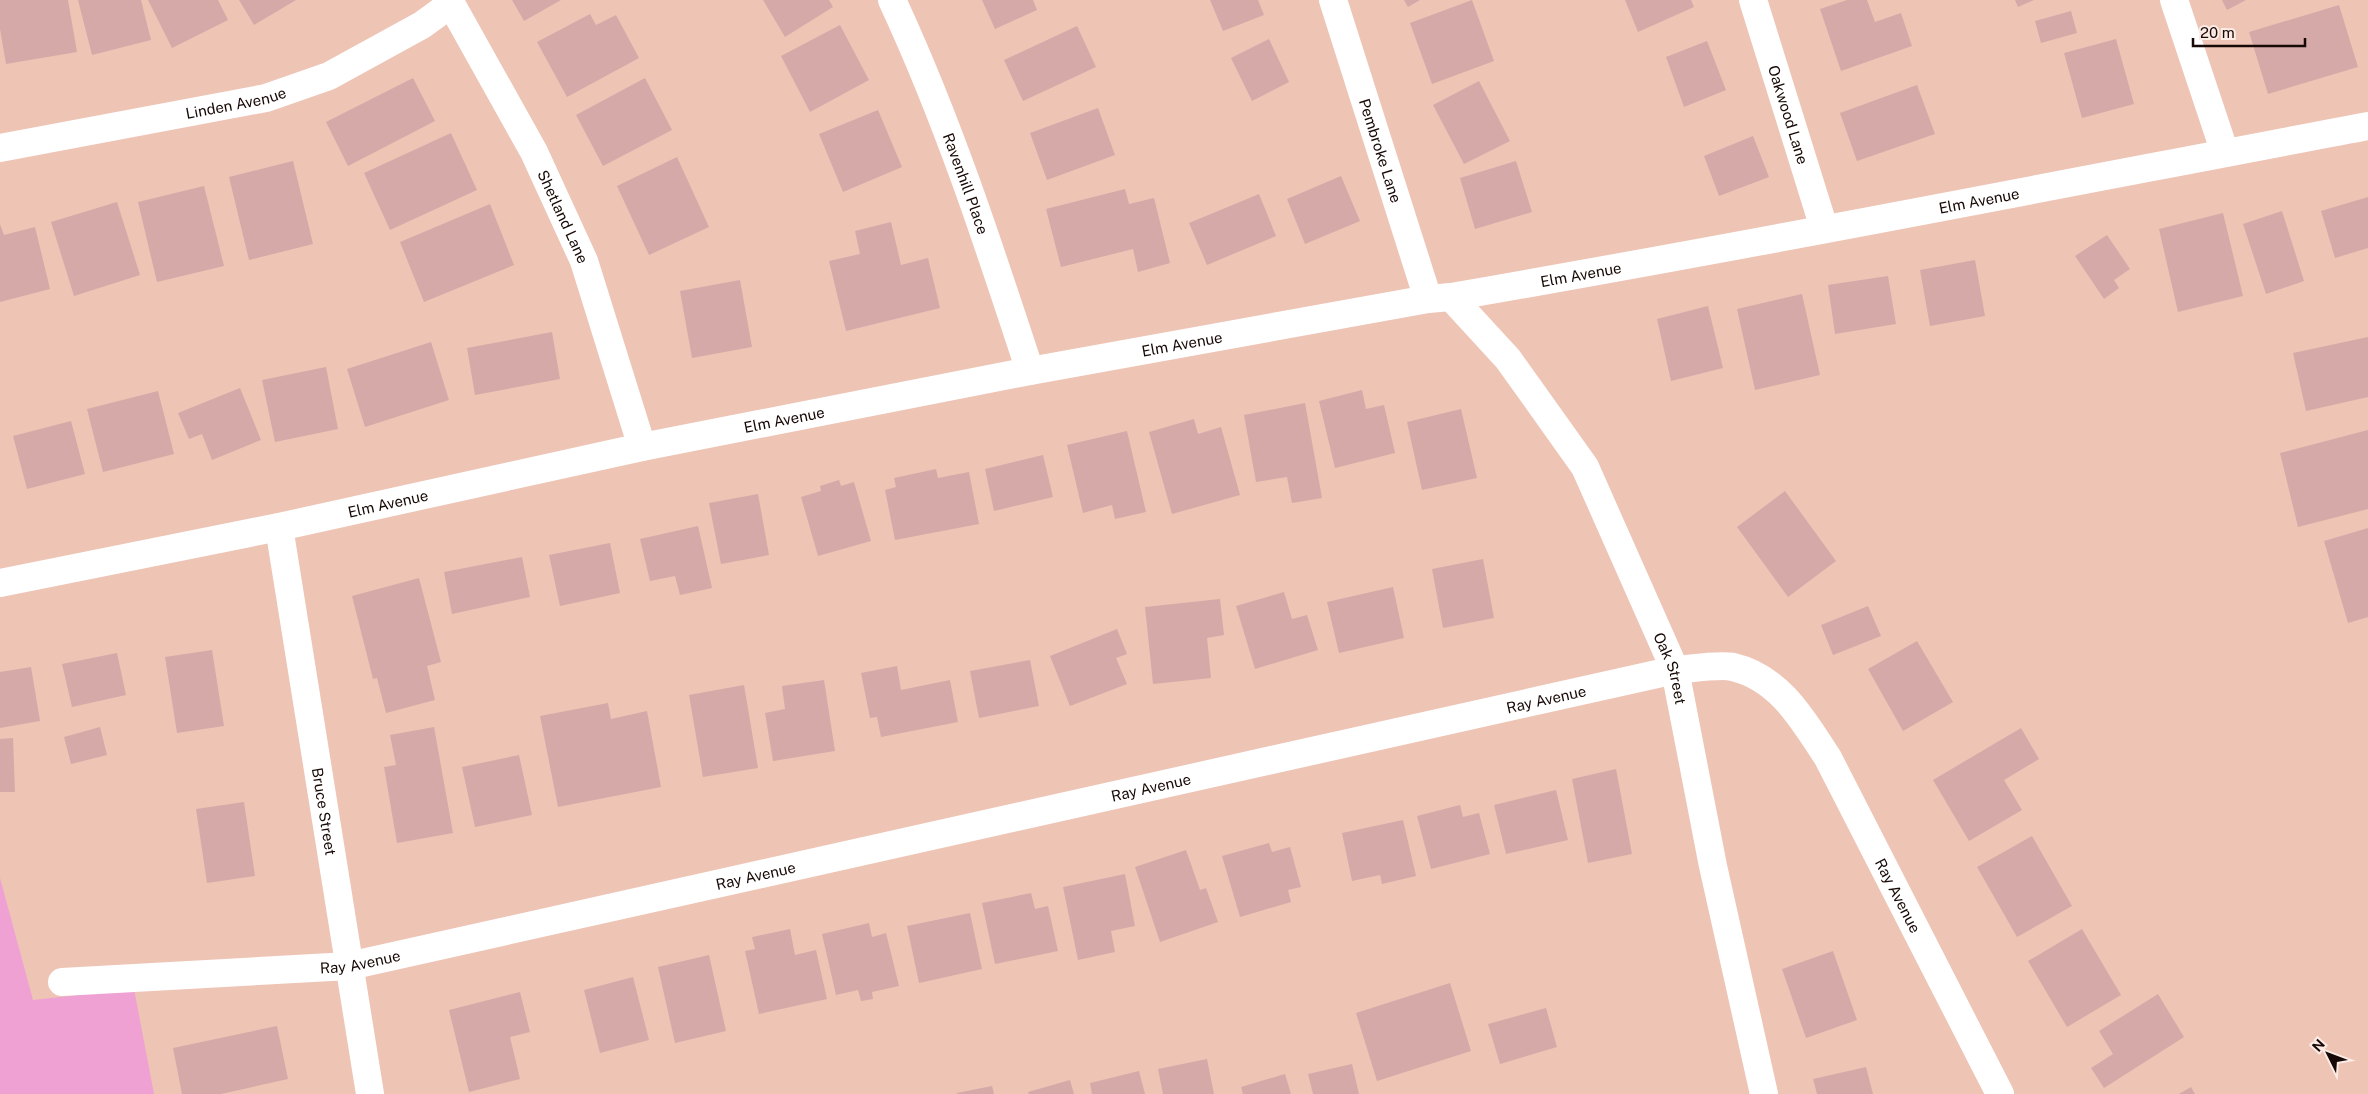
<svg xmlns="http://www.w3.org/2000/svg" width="2368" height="1094" viewBox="0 0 2368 1094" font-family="'Public Sans',sans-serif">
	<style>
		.green { fill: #efa1d3 }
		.building { fill: #d5a9a8 }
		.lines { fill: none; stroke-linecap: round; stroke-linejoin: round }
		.minor { stroke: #fff; stroke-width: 28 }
		.labels { text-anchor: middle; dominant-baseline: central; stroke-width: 5; stroke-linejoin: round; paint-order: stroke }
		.street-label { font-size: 15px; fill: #170905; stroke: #fdebe5 }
	</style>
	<rect width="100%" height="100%" fill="#eec4b5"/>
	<path class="green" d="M0,878L33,1000L134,989L154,1094H0Z"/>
	<path class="building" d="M0,0H68L77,52L6,64L0,29Z
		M78,0H141L151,40L92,55Z
		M148,0H218L228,20L172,48Z
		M239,0H296L254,25Z
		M512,0H561L524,21Z
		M763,0H829L833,7L785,37Z
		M982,0H1033L1037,10L995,29Z
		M1210,0H1258L1264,15L1223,31Z
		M1404,0H1420L1408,7Z
		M1472,0L1494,61L1432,84L1410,23Z
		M1625,0H1691L1694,7L1638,32Z
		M1847,0H1867L1875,22L1901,13L1912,46L1841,71L1820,9Z
		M2015,0H2034L2018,7Z
		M2222,0H2246L2227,10Z
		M2339,5L2358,67L2268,94L2249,32Z
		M2071,11L2077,33L2041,43L2035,21Z
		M590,14L596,25L616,15L639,58L567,97L537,42Z
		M840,25L869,80L810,112L781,56Z
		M1077,26L1096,67L1023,101L1004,60Z
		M1269,39L1289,82L1252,101L1231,58Z
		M2116,39L2134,104L2082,118L2064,53Z
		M1707,41L1726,90L1684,107L1666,57Z
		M413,78L435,121L348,166L326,122Z
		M645,78L672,130L603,166L576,115Z
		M1479,81L1510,141L1464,164L1433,105Z
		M1917,85L1935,134L1857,161L1840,113Z
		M1098,108L1115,155L1047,180L1030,133Z
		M878,110L902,167L843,192L819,134Z
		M451,133L477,190L390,230L364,173Z
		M1753,136L1769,177L1719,196L1704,156Z
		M677,157L709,227L649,255L617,186Z
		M293,161L313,244L249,260L229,177Z
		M1516,161L1532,212L1475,229L1460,178Z
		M1341,176L1360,221L1305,244L1287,199Z
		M204,186L224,266L157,282L138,202Z
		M1125,189L1129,204L1154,198L1170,263L1138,272L1133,249L1061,267L1046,209Z
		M1259,194L1276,236L1207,265L1189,223Z
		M2368,197V248L2335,258L2321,211Z
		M117,202L140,275L74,296L51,222Z
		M490,204L514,265L424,302L400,242Z
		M2282,211L2304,281L2266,294L2243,224Z
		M2223,213L2243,296L2178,312L2159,229Z
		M891,222L901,265L928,258L940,308L846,331L829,261L860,254L855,231Z
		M0,224L4,235L35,227L50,289L0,302Z
		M2107,235L2130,269L2114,280L2119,288L2104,299L2075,256Z
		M1975,260L1985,316L1930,326L1920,270Z
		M1888,276L1896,324L1835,334L1828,285Z
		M740,280L752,347L692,358L680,291Z
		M1802,294L1820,375L1755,390L1737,309Z
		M1708,306L1723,368L1671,381L1657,319Z
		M552,332L560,379L475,395L467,348Z
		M2368,337V397L2306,411L2293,353Z
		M431,342L449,400L365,427L347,369Z
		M326,367L338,429L275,442L262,380Z
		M240,388L261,440L212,460L202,434L189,439L178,413Z
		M1362,390L1366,409L1384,405L1395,453L1335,468L1319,401Z
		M158,391L174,454L103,472L87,409Z
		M1305,403L1322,498L1292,503L1287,477L1256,482L1244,415Z
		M1461,409L1477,478L1422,490L1407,422Z
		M1194,419L1198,434L1221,427L1240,495L1172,514L1149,432Z
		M71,421L85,474L27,489L13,436Z
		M2368,430V509L2298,527L2280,453Z
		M1127,431L1146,512L1115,519L1112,505L1083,513L1067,445Z
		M1043,455L1053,497L994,511L985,469Z
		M936,469L938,478L969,472L979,524L895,540L885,490L896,487L894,478Z
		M839,480L841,486L854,482L871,541L818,556L801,497L821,491L820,486Z
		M1785,491L1836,561L1788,597L1737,527Z
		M758,494L769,555L721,564L709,503Z
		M698,526L712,588L680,595L675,576L650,581L640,539Z
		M2368,528V617L2348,623L2324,541Z
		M610,543L620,593L560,606L549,555Z
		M522,557L530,597L452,614L444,572Z
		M1483,559L1494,618L1443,628L1432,569Z
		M419,578L441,662L427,666L435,700L386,713L377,678L373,679L352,596Z
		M1393,587L1404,638L1339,653L1327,602Z
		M1284,592L1292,619L1307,615L1318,650L1255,669L1236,606Z
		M1220,599L1224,635L1207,638L1211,678L1153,684L1145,607Z
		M1868,606L1881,636L1833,655L1821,625Z
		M1117,629L1127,654L1116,658L1127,684L1070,706L1050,656Z
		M1917,641L1953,702L1903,731L1868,669Z
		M212,650L224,726L177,733L165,657Z
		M117,653L126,695L72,707L62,664Z
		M1030,660L1039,706L979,718L970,671Z
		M897,666L901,690L950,680L958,722L881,737L877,717L870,718L861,673Z
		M31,667L40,721L0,728V672Z
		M824,680L835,751L773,761L765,713L785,709L782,686Z
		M744,685L758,768L703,777L689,695Z
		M608,703L611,719L647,711L661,787L558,807L540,716Z
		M100,727L107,755L71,764L64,737Z
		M434,727L453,833L397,843L384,767L396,765L390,735Z
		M2021,728L2039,759L2004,780L2022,810L1969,841L1933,780Z
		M13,738L15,792H0V739Z
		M519,755L532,815L475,827L462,767Z
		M1616,769L1632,854L1588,863L1572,779Z
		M1556,790L1568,840L1506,854L1494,805Z
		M244,802L255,876L207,883L196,809Z
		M1460,805L1463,817L1479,813L1490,854L1431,869L1417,816Z
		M1403,820L1416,876L1382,884L1380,875L1352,881L1342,833Z
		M2032,836L2072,906L2017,937L1977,867Z
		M1269,843L1272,852L1290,847L1301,887L1288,890L1291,902L1240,917L1222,856Z
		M1186,850L1200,890L1206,888L1218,922L1160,942L1135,867Z
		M1125,874L1135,926L1111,931L1115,952L1078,960L1063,887Z
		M1031,893L1035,909L1048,906L1058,951L995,964L982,903Z
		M970,913L982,969L919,983L907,926Z
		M869,923L872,937L886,933L899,986L872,992L873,999L861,1001L858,990L836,995L822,934Z
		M790,929L795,955L816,950L827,999L759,1014L745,951L755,949L752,937Z
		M2082,929L2121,995L2067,1027L2028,961Z
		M1833,951L1857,1020L1806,1038L1782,969Z
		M709,955L726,1031L675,1043L658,967Z
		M633,977L649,1040L600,1053L584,990Z
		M1450,983L1471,1051L1377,1081L1356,1013Z
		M520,992L530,1032L510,1037L520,1079L469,1092L449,1010Z
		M2158,994L2184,1037L2104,1088L2091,1068L2113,1054L2099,1031Z
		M1546,1008L1557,1047L1500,1064L1488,1024Z
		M277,1026L288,1079L221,1094H182L173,1048Z
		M1207,1059L1214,1094H1163L1158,1069Z
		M1352,1064L1359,1094H1313L1308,1074Z
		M1866,1067L1873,1094H1817L1813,1079Z
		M1139,1071L1145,1094H1092L1090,1083Z
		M1285,1074L1291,1094H1243L1241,1087Z
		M1070,1080L1074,1094H1029L1028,1092Z
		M992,1086L994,1094H957V1093Z
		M2191,1087L2195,1094H2179Z"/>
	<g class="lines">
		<g class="minor">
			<path id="s1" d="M449,0L534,152L584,261L642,447"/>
			<path id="s2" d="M892,0C948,120 989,246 1030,371"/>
			<path id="s3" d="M1333,0L1428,299"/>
			<path id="s4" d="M1753,0L1824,228"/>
			<path d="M2174,0L2225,153"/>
			<path id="s5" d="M0,148L266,98L329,76L422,25L451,4"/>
			<path id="s6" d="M1451,297L1508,359L1585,467L1675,670L1713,866L1764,1094"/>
			<path id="s7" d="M279,527L370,1094"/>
			<path id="s8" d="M0,583L279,527L642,447L1030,371L1428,299L1451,297C1757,244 2062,184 2368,126"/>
			<path id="s9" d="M62,982L349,966L1675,670C1689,669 1720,664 1733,667C1780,678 1803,720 1828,758L2000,1094"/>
		</g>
	</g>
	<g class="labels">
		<g class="street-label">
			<text stroke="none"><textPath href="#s5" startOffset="240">Linden Avenue</textPath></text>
			<text stroke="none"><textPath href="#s4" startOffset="120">Oakwood Lane</textPath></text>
			<text stroke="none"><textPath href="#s3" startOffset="158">Pembroke Lane</textPath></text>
			<text stroke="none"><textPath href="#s2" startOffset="198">Ravenhill Place</textPath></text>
			<text stroke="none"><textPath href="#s8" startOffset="2016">Elm Avenue</textPath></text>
			<text stroke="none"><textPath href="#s1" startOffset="245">Shetland Lane</textPath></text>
			<text stroke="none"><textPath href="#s8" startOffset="1611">Elm Avenue</textPath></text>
			<text stroke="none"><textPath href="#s8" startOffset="1206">Elm Avenue</textPath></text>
			<text stroke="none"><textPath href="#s8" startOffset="801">Elm Avenue</textPath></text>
			<text stroke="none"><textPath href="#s8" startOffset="396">Elm Avenue</textPath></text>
			<text stroke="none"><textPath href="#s6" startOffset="436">Oak Street</textPath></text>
			<text stroke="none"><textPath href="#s9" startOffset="1514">Ray Avenue</textPath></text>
			<text stroke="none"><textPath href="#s9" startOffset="1109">Ray Avenue</textPath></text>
			<text stroke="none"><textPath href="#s7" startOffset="288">Bruce Street</textPath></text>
			<text stroke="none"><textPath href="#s9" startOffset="704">Ray Avenue</textPath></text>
			<text stroke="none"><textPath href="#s9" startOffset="1994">Ray Avenue</textPath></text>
			<text stroke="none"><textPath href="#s9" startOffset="299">Ray Avenue</textPath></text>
		</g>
	</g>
	<g transform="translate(2328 1054) rotate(312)" stroke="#fdebe5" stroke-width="4" paint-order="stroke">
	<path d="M0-4L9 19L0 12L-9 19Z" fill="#170905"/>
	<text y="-8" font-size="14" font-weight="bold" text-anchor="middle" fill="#170905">N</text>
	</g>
	<path d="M2193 38v8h112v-8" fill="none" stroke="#170905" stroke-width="2.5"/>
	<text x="2200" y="38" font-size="15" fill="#170905" stroke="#fdebe5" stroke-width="4" paint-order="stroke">20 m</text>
</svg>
